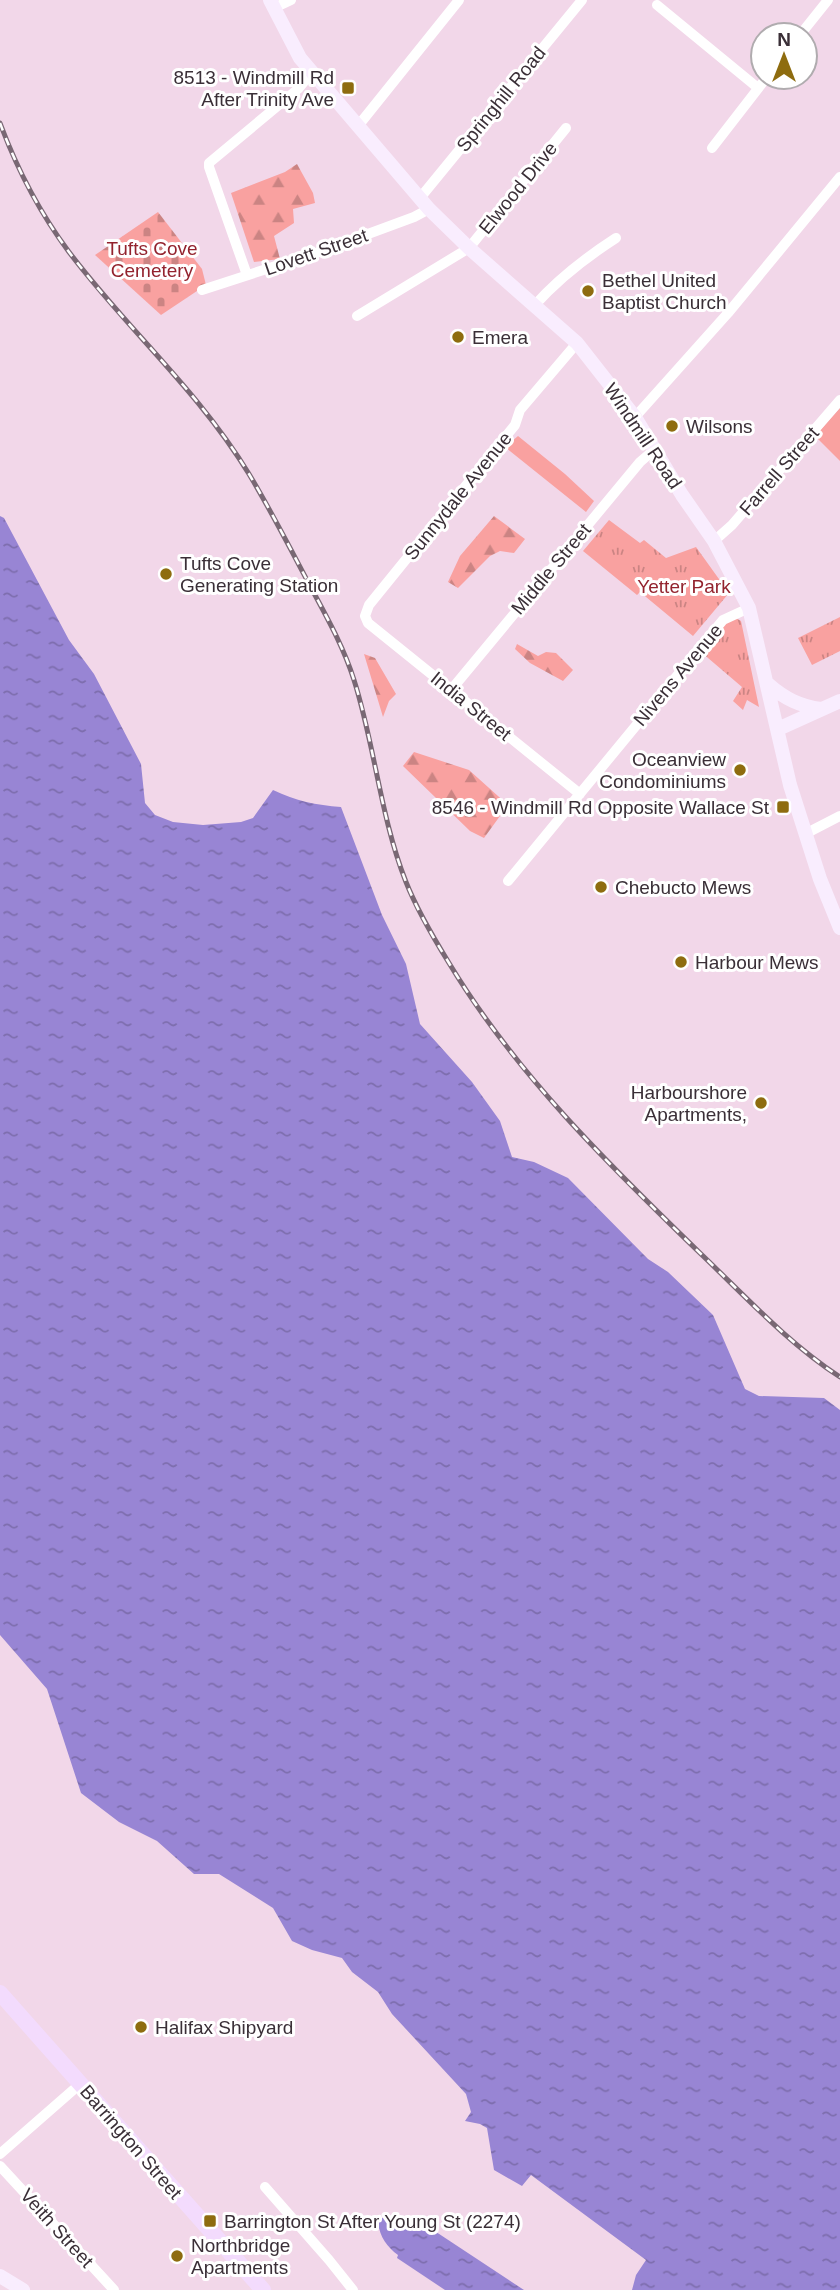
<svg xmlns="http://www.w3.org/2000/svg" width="840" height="2290" viewBox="0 0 840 2290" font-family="Arial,sans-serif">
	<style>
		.green { fill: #f9a1a0 }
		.forest { fill: url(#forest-firs) }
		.cemetery { fill: url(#cemetery-stones) }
		.park { fill: url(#park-tufts) }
		.water { fill: url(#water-ripples) }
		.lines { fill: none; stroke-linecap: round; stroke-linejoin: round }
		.street { stroke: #fff; stroke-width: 10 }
		.secondary { stroke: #f9edfe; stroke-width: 14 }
		.primary { stroke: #f3dbfd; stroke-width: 16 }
		.rail-casing { stroke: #796874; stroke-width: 5 }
		.rail { stroke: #fff; stroke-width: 2.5; stroke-dasharray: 8; stroke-linecap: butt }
		.poi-dot { fill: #8e6c0f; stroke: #fff; stroke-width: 2.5 }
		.labels { text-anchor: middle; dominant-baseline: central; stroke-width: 6; stroke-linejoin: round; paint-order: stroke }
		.poi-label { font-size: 19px; fill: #3a2f37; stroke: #fff; text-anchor: start }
		.street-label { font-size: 19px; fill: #3a2f37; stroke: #fff }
		.park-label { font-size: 19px; fill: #93232e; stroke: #fff }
	</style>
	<defs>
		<pattern id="forest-firs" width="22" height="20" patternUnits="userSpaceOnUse" patternTransform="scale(1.75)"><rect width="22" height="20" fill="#f9a1a0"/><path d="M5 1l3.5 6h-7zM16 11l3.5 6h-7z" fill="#cb8483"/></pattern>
		<pattern id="cemetery-stones" width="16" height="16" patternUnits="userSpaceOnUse" patternTransform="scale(1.75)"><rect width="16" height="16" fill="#f9a1a0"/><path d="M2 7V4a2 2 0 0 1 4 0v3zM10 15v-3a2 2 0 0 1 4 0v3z" fill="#cb8483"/></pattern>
		<pattern id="park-tufts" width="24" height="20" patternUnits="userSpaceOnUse" patternTransform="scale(1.75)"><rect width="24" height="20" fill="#f9a1a0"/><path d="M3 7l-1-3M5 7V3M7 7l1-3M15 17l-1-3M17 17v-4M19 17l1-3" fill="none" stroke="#cb8483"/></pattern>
		<pattern id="water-ripples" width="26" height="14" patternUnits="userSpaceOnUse" patternTransform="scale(1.75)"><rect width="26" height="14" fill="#9885d4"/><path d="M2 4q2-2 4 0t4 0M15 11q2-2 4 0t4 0" fill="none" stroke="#7d6dad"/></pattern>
	</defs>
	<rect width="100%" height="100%" fill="#f2d7e9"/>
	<path class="green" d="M840,408V461L815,436Z
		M518,436L565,474L594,501L586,512L505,447Z"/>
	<path class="forest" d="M297,164L313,193L315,203L293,209L294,223L274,236L280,259L254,262L231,193L285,172Z
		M494,516L525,539L514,553L500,551L490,556L458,588L448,582L460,556Z
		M517,644L538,656L546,652L556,653L573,670L563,681L530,663L515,649Z
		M364,654L375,658L396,694L389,701L383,717Z
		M414,752L469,770L508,805L484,838L470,831L403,766Z"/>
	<path class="cemetery" d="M158,212L202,269L206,285L161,315L95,255Z"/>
	<path class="park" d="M609,520L640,543L644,540L666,558L696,547L729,593L693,636L640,592L637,595L583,551Z
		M840,617V651L812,665L798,638Z
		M736,618L741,621L759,707L747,700L743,710L733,701L742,687L701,652L724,624Z"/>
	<path class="water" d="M0,516L4,518L69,640L94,674L141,764L145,803L155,815L173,822L203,825L241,822L253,818L273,790C296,801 316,805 341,807L382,915L406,964L420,1024L472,1082L500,1121L512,1157L534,1162L568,1178L648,1259L668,1272L713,1315L745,1389L759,1396L824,1398L840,1410V2290H632L636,2275L646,2260L531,2175L522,2186L494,2170L487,2128L480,2124L465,2121L471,2112L466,2094L392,2014L378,1992L352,1972L342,1958L312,1950L292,1941L273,1908L219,1874H194L157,1841L119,1822L81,1793L47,1689L0,1635Z
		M393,2217L409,2220L419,2225L421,2222L524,2290H445L397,2258L398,2255C387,2247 380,2237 378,2223L381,2218Z"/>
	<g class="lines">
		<path class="street" d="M657,5L758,88
			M274,8L291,0
			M800,35L828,0
			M358,126L459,0
			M712,148L767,77
			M420,198L582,0
			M247,275L209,167V163L298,89L312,72
			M202,290L322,251L414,217L429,209
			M534,306C558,279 585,258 616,238
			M357,316L469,248L566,128
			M577,343L520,410L515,425L369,605L365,616L368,623L580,794
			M635,417L728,313L840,177
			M714,541L732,525L840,400
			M451,690L640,462L654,450
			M805,834L840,816
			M508,881L723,620L749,608
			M0,2154L80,2084
			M0,2166L114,2290
			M265,2187L329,2260L353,2290"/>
		<path class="secondary" d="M270,0L300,58L429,209L469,248L577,343L635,417L682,495L714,541L749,608L790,785L820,879L840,928
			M768,684C785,699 800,706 821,709
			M778,729L840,701
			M0,2276L23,2290"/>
		<path class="primary" d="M0,1993L263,2290"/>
		<g class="rail-casing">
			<path id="rail" d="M0,123C17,169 40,213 69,252C127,329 198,390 249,474C270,509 289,546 308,582C325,614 343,645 354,680C375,746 380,816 406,882C417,910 433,937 449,963C516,1074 609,1165 701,1254C746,1297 788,1343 840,1377"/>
		</g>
		<use href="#rail" class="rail"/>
	</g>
	<g class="poi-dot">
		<rect x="341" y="81" width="14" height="14" rx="3.5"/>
		<circle cx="588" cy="291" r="7"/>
		<circle cx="458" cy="337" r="7"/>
		<circle cx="672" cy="426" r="7"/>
		<circle cx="166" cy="574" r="7"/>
		<circle cx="740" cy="770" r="7"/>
		<rect x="776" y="800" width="14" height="14" rx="3.5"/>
		<circle cx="601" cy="887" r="7"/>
		<circle cx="681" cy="962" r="7"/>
		<circle cx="761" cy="1103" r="7"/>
		<circle cx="141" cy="2027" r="7"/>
		<rect x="203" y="2214" width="14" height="14" rx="3.5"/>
		<circle cx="177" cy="2256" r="7"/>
	</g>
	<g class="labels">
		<g class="poi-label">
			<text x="334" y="77" text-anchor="end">8513 - Windmill Rd<tspan x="334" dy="22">After Trinity Ave</tspan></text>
			<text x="602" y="280">Bethel United<tspan x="602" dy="22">Baptist Church</tspan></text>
			<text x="472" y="337">Emera</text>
			<text x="686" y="426">Wilsons</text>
			<text x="180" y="563">Tufts Cove<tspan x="180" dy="22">Generating Station</tspan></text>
			<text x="726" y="759" text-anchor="end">Oceanview<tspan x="726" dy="22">Condominiums</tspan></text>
			<text x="769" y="807" text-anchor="end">8546 - Windmill Rd Opposite Wallace St</text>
			<text x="615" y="887">Chebucto Mews</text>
			<text x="695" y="962">Harbour Mews</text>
			<text x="747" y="1092" text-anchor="end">Harbourshore<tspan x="747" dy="22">Apartments,</tspan></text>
			<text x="155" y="2027">Halifax Shipyard</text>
			<text x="224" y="2221">Barrington St After Young St (2274)</text>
			<text x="191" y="2245">Northbridge<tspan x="191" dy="22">Apartments</tspan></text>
		</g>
		<g class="street-label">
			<text transform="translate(501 99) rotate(-51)">Springhill Road</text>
			<text transform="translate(518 188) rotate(-51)">Elwood Drive</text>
			<text transform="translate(316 252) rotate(-19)">Lovett Street</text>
			<text transform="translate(643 436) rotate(56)">Windmill Road</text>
			<text transform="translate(779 471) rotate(-49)">Farrell Street</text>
			<text transform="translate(458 496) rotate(-51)">Sunnydale Avenue</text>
			<text transform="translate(551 569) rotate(-50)">Middle Street</text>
			<text transform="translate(678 675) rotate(-50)">Nivens Avenue</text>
			<text transform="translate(471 706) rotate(39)">India Street</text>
			<text transform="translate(131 2142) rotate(49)">Barrington Street</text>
			<text transform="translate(57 2228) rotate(48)">Veith Street</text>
		</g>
		<g class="park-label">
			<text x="152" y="248">Tufts Cove<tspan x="152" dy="22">Cemetery</tspan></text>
			<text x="684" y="586">Yetter Park</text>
		</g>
	</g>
	<g transform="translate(784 56)"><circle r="33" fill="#ffffff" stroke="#b0acaf" stroke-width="2"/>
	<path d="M0-5L12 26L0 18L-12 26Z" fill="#8e6c0f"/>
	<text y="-10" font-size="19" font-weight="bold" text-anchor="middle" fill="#3a2f37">N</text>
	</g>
</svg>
